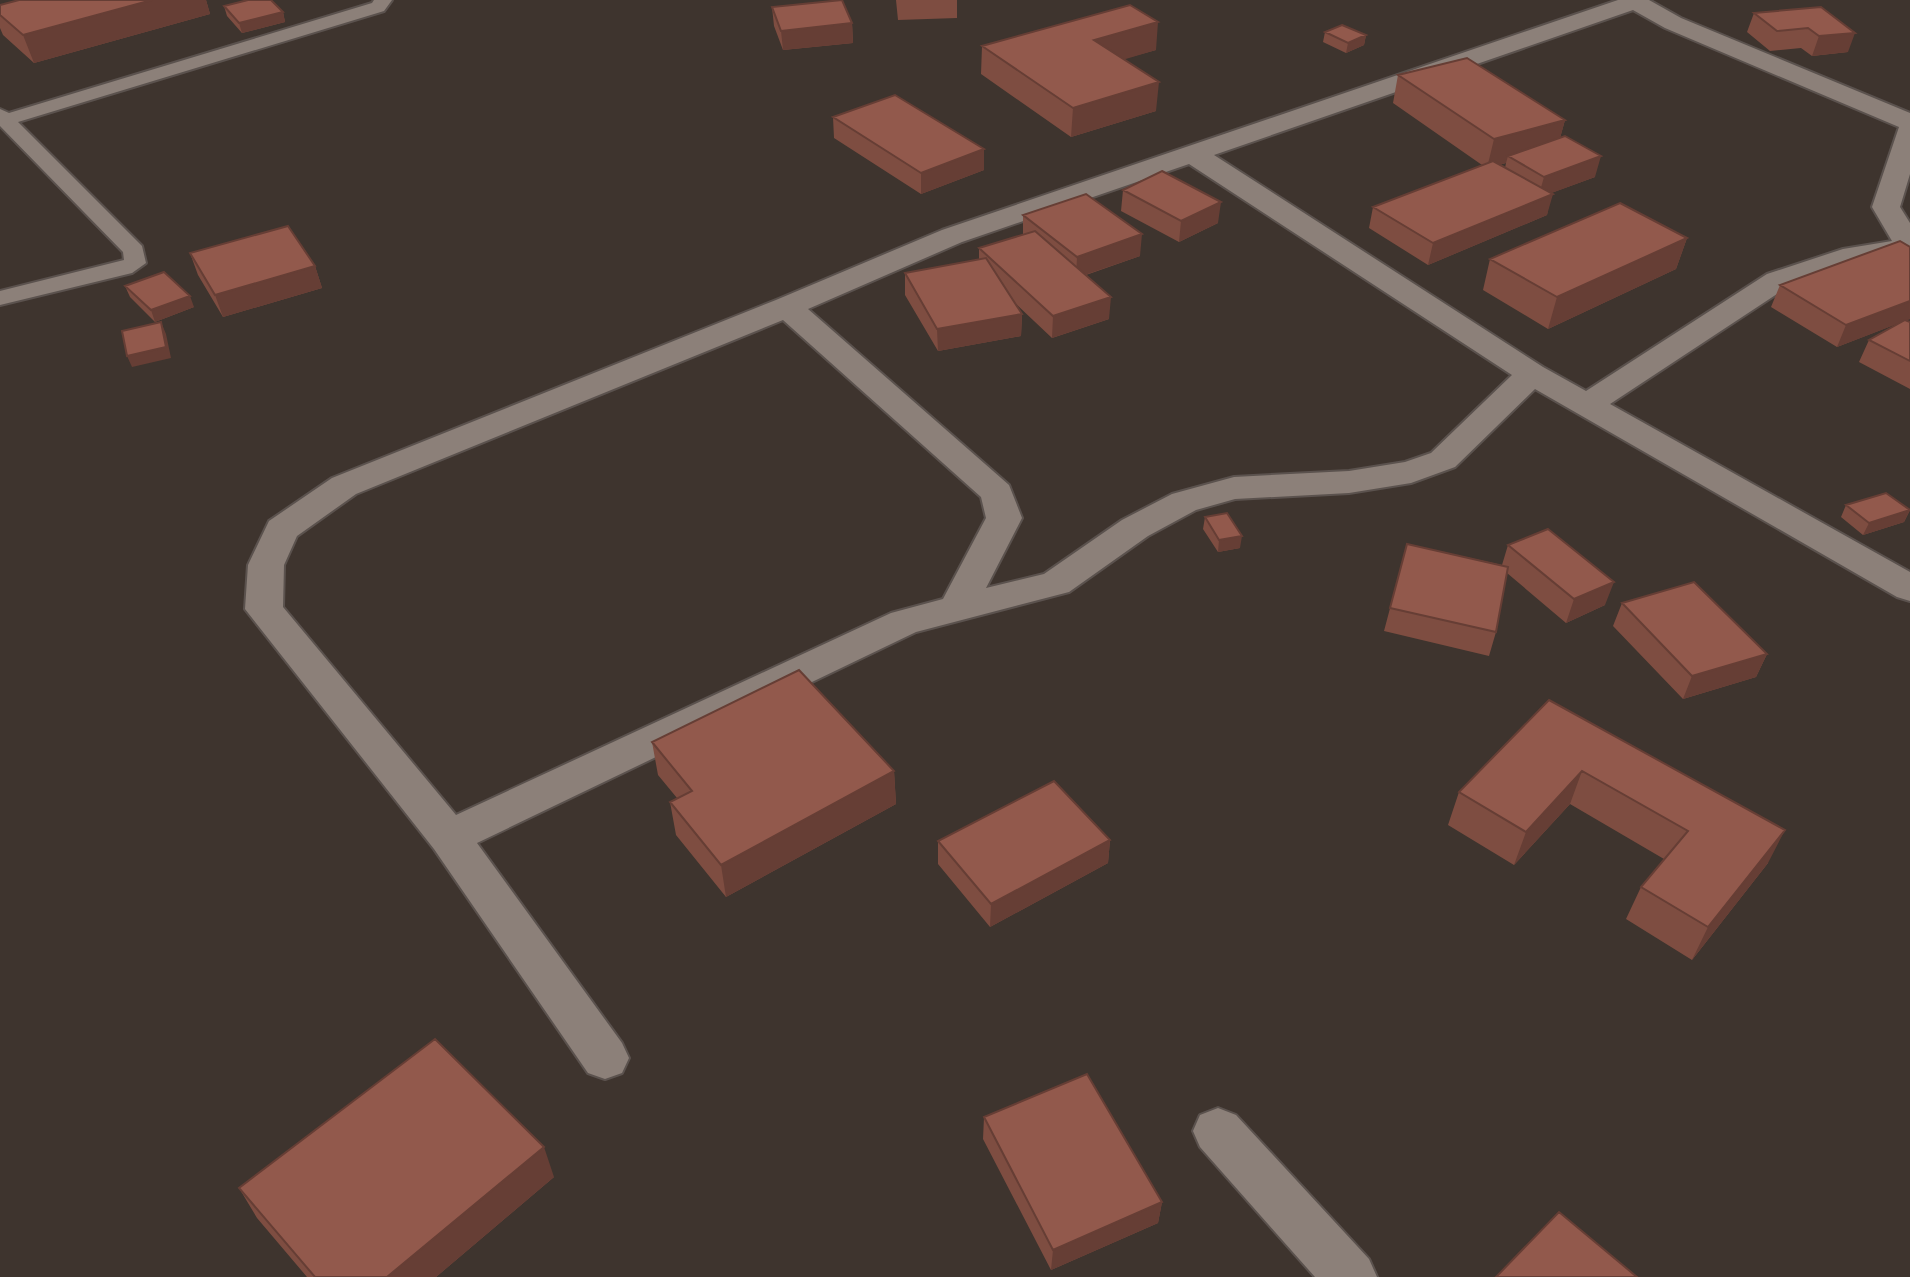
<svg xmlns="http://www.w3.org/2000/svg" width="1910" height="1277" viewBox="0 0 1910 1277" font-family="Karla,sans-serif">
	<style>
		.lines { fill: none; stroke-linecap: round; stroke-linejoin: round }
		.lane-casing { stroke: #5b524e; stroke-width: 4 }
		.street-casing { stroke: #5b524e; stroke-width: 4 }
		.lane { fill: #8c8079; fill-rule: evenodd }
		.street { fill: #8c8079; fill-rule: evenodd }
		.wall { fill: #7e4d41; fill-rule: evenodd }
		.shaded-wall { fill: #663e35 }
		.building { fill: #92594c; stroke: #663e35; stroke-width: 2 }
	</style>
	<rect width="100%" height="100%" fill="#3e342e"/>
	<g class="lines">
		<g class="lane-casing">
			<path id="lane" d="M392,0L384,11L18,122L142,246L146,263L132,273L0,305V291L124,260L123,252L0,126V109L9,113L372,3L374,0Z"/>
		</g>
		<g class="street-casing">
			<path id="street" d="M1618,0H1649L1681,18L1910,113V174L1900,207L1910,223V257L1857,263L1789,286L1610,404L1910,572V601L1897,597L1535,389L1455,467L1411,483L1349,493L1235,499L1196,510L1148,536L1069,592L916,632L477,843L622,1043L629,1058L622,1073L605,1079L588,1073L434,849L245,609L248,565L269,521L332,478L776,300L942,230ZM1633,10L1665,28L1899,127L1872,207L1892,241L1843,249L1767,274L1586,391L1543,367L1214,155ZM1189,164L1512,375L1431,453L1405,462L1349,471L1234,477L1172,494L1122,520L1044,574L986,588L1022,518L1009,485L808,309L962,242ZM783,320L981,497L986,518L943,599L891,613L456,815L283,607L284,565L297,536L356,494Z
				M1218,1108L1236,1115L1369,1259L1377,1277H1315L1200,1147L1193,1131L1200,1115Z"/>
		</g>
		<use href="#lane" class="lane"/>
		<use href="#street" class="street"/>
	</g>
	<path class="wall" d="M19,0H206L210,14L34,63L3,35L0,28V5Z
		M896,0H957V18L898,20Z
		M224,6L283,12L285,22L242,33L227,16Z
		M772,7L852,23L853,43L783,50L774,26Z
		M1821,7L1848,52L1812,56L1801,48L1770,51L1747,32L1754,13Z
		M1325,32L1366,35L1364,45L1346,53L1323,42Z
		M982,46L1156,50L1123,59L1156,111L1071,137L981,74Z
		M1398,75L1565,120L1560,138L1595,177L1551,193L1547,215L1428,265L1369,228L1373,207L1482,165L1393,103ZM1506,163L1505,168L1499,165Z
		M833,117L984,149V170L921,194L834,138Z
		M1123,190L1218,223L1179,242L1121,211Z
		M1023,215L1140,256L1086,275L1109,319L1052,338L1015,303L1022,314L1021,336L938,351L905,295V273L979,260V248L1023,235Z
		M1687,238L1676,269L1548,329L1483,290L1490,259Z
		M190,253L315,266L322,288L223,317L198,275Z
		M1780,285L1910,319L1906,320L1910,322V389L1859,362L1869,340L1904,321L1837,347L1771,307Z
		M125,286L194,307L155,322L130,297Z
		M1846,505L1910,510L1904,522L1863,535L1841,517Z
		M1205,517L1240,548L1218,552L1203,529Z
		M1407,544L1502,565L1508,545L1605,605L1566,623L1507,573L1496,632L1489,656L1384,631Z
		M1622,603L1767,654L1756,677L1683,699L1613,626Z
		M1549,700L1768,863L1692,960L1626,919L1641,887L1664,859L1570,804L1514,865L1448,825L1459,792Z
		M652,742L894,771L896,804L726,897L676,835L670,802L677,798L658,775Z
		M1110,840L1108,863L990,927L938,864V841Z
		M984,1117L1162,1202L1158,1223L1051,1270L983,1139Z
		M554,1177L436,1277H307L257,1218L239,1188Z"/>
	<path class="shaded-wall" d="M152,0H206L210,14L34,63L23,35Z
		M283,12L285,22L242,33L239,23Z
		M1158,22L1156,50L1092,69L1094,40Z
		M852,23L853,43L783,50L781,31Z
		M1855,33L1848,52L1812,56L1819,36Z
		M1366,35L1364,45L1346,53L1348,43Z
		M1159,82L1156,111L1071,137L1073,108Z
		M1565,120L1557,149L1508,156L1506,163L1487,168L1494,139Z
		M984,149V170L921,194V173Z
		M1601,156L1595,177L1538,198L1544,177Z
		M1553,194L1547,215L1428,265L1433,243Z
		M1221,202L1218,223L1179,242L1181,221Z
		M1142,234L1140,256L1076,278L1077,257Z
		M1687,238L1676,269L1548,329L1557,297Z
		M315,266L322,288L223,317L215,295Z
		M190,296L194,307L155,322L151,310Z
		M1111,297L1109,319L1052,338L1053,316Z
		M1910,301V319L1837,347L1846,325Z
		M1022,314L1021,336L938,351L937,329Z
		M161,322L166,334L171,358L132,367L127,356Z
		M1910,510L1904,522L1863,535L1869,523Z
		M1242,536L1240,548L1218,552L1219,540Z
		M1614,582L1605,605L1566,623L1574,599Z
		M1767,654L1756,677L1683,699L1692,676Z
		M894,771L896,804L726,897L721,865Z
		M1582,771L1570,804L1514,865L1526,832Z
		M1785,830L1768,863L1692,960L1708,927Z
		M1110,840L1108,863L990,927L991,904Z
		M544,1147L554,1177L436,1277H387Z
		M1162,1202L1158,1223L1051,1270L1053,1250Z"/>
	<path class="building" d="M19,0H152L23,35L0,15V5Z
		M248,0H271L283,12L239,23L224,6Z
		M842,0L852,23L781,31L772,7Z
		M1130,5L1158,22L1094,40L1159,82L1073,108L982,46Z
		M1821,7L1855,33L1819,36L1808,28L1777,31L1754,13Z
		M1342,25L1366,35L1348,43L1325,32Z
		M1467,58L1565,120L1494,139L1398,75Z
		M895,95L984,149L921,173L833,117Z
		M1565,136L1601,156L1544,177L1508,156Z
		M1493,161L1553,194L1433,243L1373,207Z
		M1162,171L1221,202L1181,221L1123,190Z
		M1086,194L1142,234L1077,257L1023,215Z
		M1620,203L1687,238L1557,297L1490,259Z
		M288,226L315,266L215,295L190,253Z
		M1035,231L1111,297L1053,316L979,248Z
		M1900,241L1910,247V301L1846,325L1780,285Z
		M986,258L1022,314L937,329L905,273Z
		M164,272L190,296L151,310L125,286Z
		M1905,320L1910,322V361L1869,340Z
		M161,322L166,347L127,356L122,331Z
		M1886,493L1910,510L1869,523L1846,505Z
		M1227,513L1242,536L1219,540L1205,517Z
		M1548,529L1614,582L1574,599L1508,545Z
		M1407,544L1508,567L1496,632L1390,608Z
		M1694,582L1767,654L1692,676L1622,603Z
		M799,670L894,771L721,865L670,802L692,791L652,742Z
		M1549,700L1785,830L1708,927L1641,887L1688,831L1582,771L1526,832L1459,792Z
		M1054,781L1110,840L991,904L938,841Z
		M435,1039L544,1147L387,1277H315L239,1188Z
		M1087,1074L1162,1202L1053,1250L984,1117Z
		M1559,1212L1637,1277H1496Z"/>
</svg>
